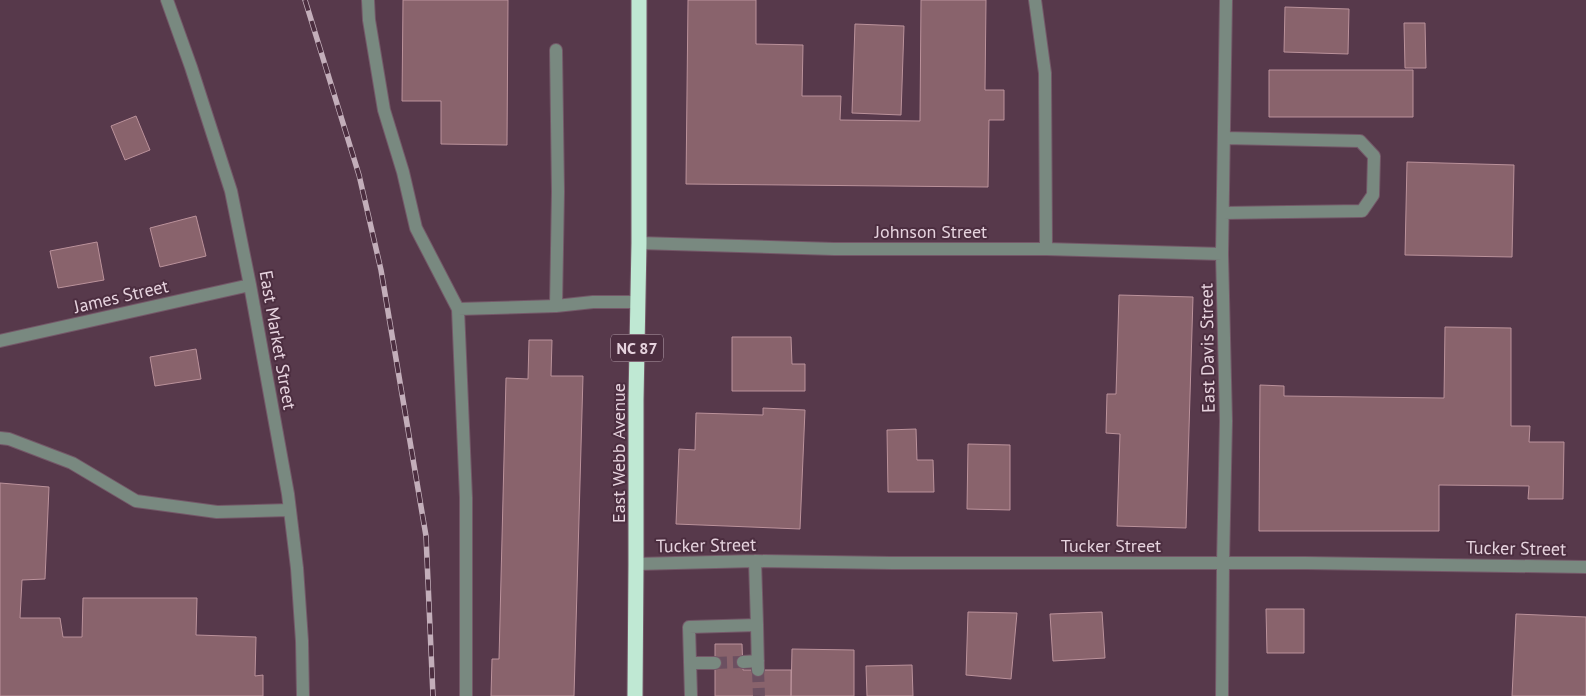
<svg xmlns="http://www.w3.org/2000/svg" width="1586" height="696" viewBox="0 0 1586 696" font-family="'PT Sans',sans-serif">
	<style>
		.building { fill: #89636c; stroke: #bb929b }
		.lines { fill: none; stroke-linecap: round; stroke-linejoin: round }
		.minor-tunnel { stroke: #6c5061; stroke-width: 12; stroke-dasharray: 12 6; stroke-linecap: butt }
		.minor-casing { stroke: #745868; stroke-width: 14 }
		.highway-casing { stroke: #745868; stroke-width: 17 }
		.minor { stroke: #798980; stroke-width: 12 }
		.highway { stroke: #bfe8d3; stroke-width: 15 }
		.rail-casing { stroke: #c3aeba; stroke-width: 5.5 }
		.rail { stroke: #4c2e40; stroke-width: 4; stroke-dasharray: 11; stroke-linecap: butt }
		.labels { text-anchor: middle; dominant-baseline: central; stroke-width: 4; stroke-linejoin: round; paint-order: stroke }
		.shield { fill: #4c2e40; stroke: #b8a2af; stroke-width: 1 }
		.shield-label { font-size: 16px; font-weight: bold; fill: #e6d3de }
		.street-label { font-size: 18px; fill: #e6d3de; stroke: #4c2e40 }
	</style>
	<rect width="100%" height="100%" fill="#57394b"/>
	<path class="building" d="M403,0H508L507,145L441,144V101H402Z
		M688,0H756V44L803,45L802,96H841L840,120L920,121L921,0H986L985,90H1004V120H989L988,187L686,184Z
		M1285,7L1349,9L1348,54L1284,52Z
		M1404,23H1425L1426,68H1405Z
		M855,24L904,26L901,115L852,113Z
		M1269,70H1413V117H1269Z
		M136,116L150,150L125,160L111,126Z
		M1407,162L1514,165L1512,257L1405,255Z
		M196,216L206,256L160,267L150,228Z
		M97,242L104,280L58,288L50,251Z
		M1119,295L1193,297L1186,528L1117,526L1120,434L1106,433L1107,394H1116Z
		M1445,327L1511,328V426H1530L1529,442H1564L1563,499H1528L1529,486L1439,485V531H1259L1260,385L1284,386V396L1444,398Z
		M732,337H791L792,364H805V391H732Z
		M529,340H552L551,376H583L574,696H491L492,659H499L506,378L528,379Z
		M196,349L201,379L155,386L150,357Z
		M763,408L805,410L800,529L676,524L679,449L695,450L696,413L763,415Z
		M916,429L917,460H933L934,492H888L887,430Z
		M968,444L1010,445V510L967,509Z
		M0,483L49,487L45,579L22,580L20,618H60L63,637H82L83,598H197L196,635L256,637L255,676L263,675V696H0Z
		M1266,609H1304V653H1267Z
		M968,612L1017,613L1011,679L966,675Z
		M1102,612L1105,658L1053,661L1050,614Z
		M1516,614L1586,617V696H1512Z
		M715,644H742L743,670H791V696H715Z
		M792,649L854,650V696H791Z
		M912,665L913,696H867L866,666Z"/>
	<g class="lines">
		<path class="minor-tunnel" d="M715,663L743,662
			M758,670L759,696"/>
		<g class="minor-casing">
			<path id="minor" d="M167,0L191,67L231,191L250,285L288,494L297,568L302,641L303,696
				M368,0L369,20L384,110L403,172L416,228L458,309
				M1035,0L1045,73L1046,249
				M1223,213L1362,211L1373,195L1374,156L1360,141L1224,138
				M639,243L834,249H1046L1222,254
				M556,306L558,192L556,50
				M0,341L250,285
				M0,438L9,439L72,463L136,501L217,512L290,510
				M636,564L755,561L891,563H1306L1586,567
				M757,625L758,670
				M743,662L758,661
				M690,663H715
				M466,696V498L458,309L556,306L593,302H638
				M691,696L689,627L757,625L755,561
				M1222,696L1223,564L1226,421L1222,254L1226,0"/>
		</g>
		<g class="highway-casing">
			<path id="highway" d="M635,696L636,564V400L639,243V0"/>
		</g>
		<use href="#minor" class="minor"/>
		<use href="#highway" class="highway"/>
		<g class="rail-casing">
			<path id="rail" d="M305,0L359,175L381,270L426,536L433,696"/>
		</g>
		<use href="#rail" class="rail"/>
	</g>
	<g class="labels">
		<rect class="shield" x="611" y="334.5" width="52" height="27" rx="4"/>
		<g class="shield-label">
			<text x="637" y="348">NC 87</text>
		</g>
		<g class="street-label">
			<text x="931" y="231">Johnson Street</text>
			<text transform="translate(121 296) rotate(-13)">James Street</text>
			<text transform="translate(278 340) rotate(80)">East Market Street</text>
			<text transform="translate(1207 348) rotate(-91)">East Davis Street</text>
			<text transform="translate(618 453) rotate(-90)">East Webb Avenue</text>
			<text transform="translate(706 545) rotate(-1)">Tucker Street</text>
			<text x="1111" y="545">Tucker Street</text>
			<text transform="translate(1516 548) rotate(1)">Tucker Street</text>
		</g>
	</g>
</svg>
